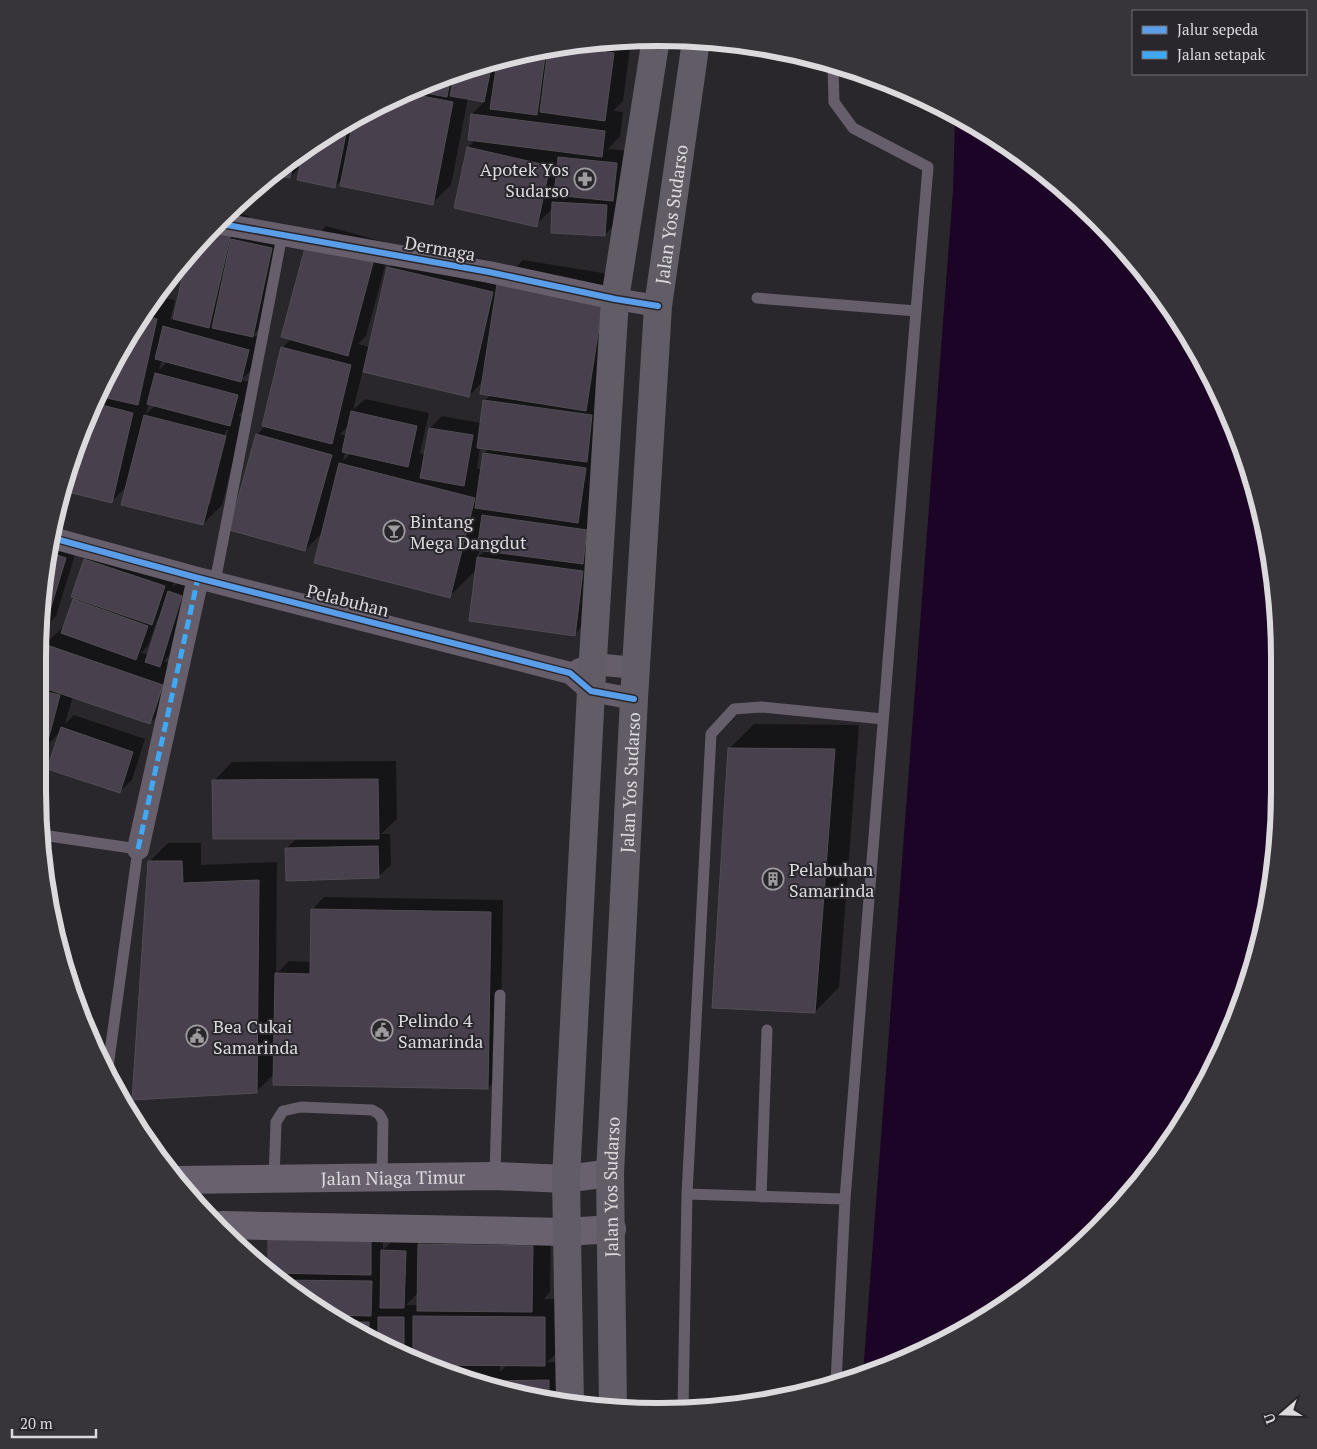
<svg xmlns="http://www.w3.org/2000/svg" width="1317" height="1449" viewBox="0 0 1317 1449" font-family="'PT Serif',serif">
	<style>
		.water { fill: #1c0427 }
		.shadow { fill: #0007; fill-rule: evenodd }
		.building { fill: #48404d; stroke: #504e52 }
		.lines { fill: none; stroke-linecap: round; stroke-linejoin: round }
		.lane { stroke: #665e6b; stroke-width: 11 }
		.street { stroke: #665e6b; stroke-width: 22 }
		.secondary { stroke: #69616e; stroke-width: 28 }
		.highway { stroke: #615c65; stroke-width: 28 }
		.quiet { stroke: #3fa9f5; stroke-width: 5; stroke-dasharray: 10 5; stroke-linecap: butt }
		.cycleway-casing { stroke: #29262c; stroke-width: 9 }
		.cycleway { stroke: #5a9eea; stroke-width: 6 }
		.labels { text-anchor: middle; dominant-baseline: central; stroke-width: 4; stroke-linejoin: round; paint-order: stroke }
		.poi-label { font-size: 18px; fill: #dddade; stroke: #29262c; text-anchor: start }
		.street-label { font-size: 18px; fill: #dddade; stroke: #29262c }
		.rim { fill: none; stroke: #dddade; stroke-width: 6 }
	</style>
	<rect width="100%" height="100%" fill="#29272b"/>
	<path class="water" d="M955,116L1003,142L1097,219L1175,313L1232,421L1268,537L1279,658L1274,871L1247,990L1196,1101L1126,1200L1036,1283L896,1364L863,1374L953,191Z"/>
	<path class="shadow" d="M631,40L623,101L613,111L623,112L620,136L608,149L629,151L617,222L605,235L553,208L536,225L468,148L476,139L469,138L472,114L485,101L468,98L451,185L432,203L343,178L334,187L302,165L290,177L275,174L314,142L421,85L537,49Z
		M229,211L249,216L247,225L290,229L271,317L253,335L261,338L253,368L241,380L250,382L242,412L238,416L244,417L222,505L203,524L128,485L112,501L64,490L85,421L142,313L172,277L169,289L161,297L175,300L170,321L175,316L188,258L220,219ZM162,359L168,361L159,370ZM149,403L156,405L146,414ZM226,430H228L210,504H208Z
		M326,226L391,244L366,336L358,344L370,347L388,268L413,243L516,267L523,260L627,277L593,616L574,634L478,565L474,572L449,597L323,532L305,550L257,435L265,426L282,348L291,339L307,245ZM363,370L469,396L483,381L491,395L484,401L481,423L442,416L430,428L425,455L420,453L429,413L365,399L353,410ZM350,424L347,436L340,434ZM480,447L490,448L485,453L482,470L477,468ZM345,452L351,453L343,461ZM480,549L486,550L477,558Z
		M50,536L78,545L56,616L47,625L50,626L43,646L64,626L76,598L85,560L98,547L177,574L172,588L181,579L194,584L172,653L164,661L181,667L169,704L150,723L73,696L65,724L74,715L145,739L132,780L119,792L60,732L45,747L38,745V664L44,649L39,654V618ZM158,618L160,619L149,655L141,653L148,646Z
		M754,724L859,725L839,987L815,1012L729,749Z
		M396,761L397,819L381,834H390L391,865L378,877L286,849L297,838L214,781L232,762Z
		M168,843H201V865L277,862L276,974L289,961L311,962L312,910L324,897L503,900L500,1075L488,1088L275,1073L256,1092L149,862Z
		M438,1226L551,1228L550,1292L544,1299H564V1346L547,1362H567V1402L537,1400L446,1369L452,1364L431,1363L414,1358V1353L411,1357L384,1348L280,1283L272,1275L275,1272H269V1241L282,1228L383,1230V1250L395,1238L418,1239V1246ZM419,1292V1305H406ZM500,1364H508L500,1372Z"/>
	<path class="building" d="M567,46L614,53L605,121L540,112L548,48Z
		M537,49H546L537,115L490,109L497,62Z
		M492,63L484,102L450,96L454,75Z
		M451,75L447,97L420,92L421,85Z
		M406,93L453,102L433,205L340,186L353,121Z
		M471,114L605,131L602,157L468,140Z
		M348,124L335,188L297,180L303,150L314,142Z
		M467,147L550,166L537,227L454,208Z
		M558,157L617,163L613,201L554,195Z
		M295,158L290,178L274,175Z
		M552,202L607,205L605,236L551,233Z
		M211,230L231,234L209,328L173,319L186,260Z
		M231,239L272,248L253,337L212,328Z
		M306,244L373,263L348,356L281,337Z
		M387,267L493,292L469,397L363,372Z
		M497,284L603,302L586,411L480,394Z
		M141,315L157,319L138,405L98,396Z
		M163,326L249,350L241,382L155,359Z
		M281,347L351,365L332,444L262,426Z
		M155,373L238,395L230,426L147,404Z
		M483,400L592,415L587,462L477,448Z
		M94,403L133,413L112,503L64,491L85,421Z
		M351,411L417,426L408,467L342,452Z
		M144,415L226,436L203,525L121,505Z
		M429,428L473,435L464,486L420,478Z
		M256,434L332,455L305,551L229,530Z
		M483,453L586,468L578,523L475,508Z
		M339,463L475,498L450,598L314,563Z
		M482,515L587,530L583,564L477,550Z
		M48,552L66,558L44,630L39,628V618Z
		M477,557L583,571L575,636L469,621Z
		M84,559L165,586L152,625L71,597Z
		M168,591L182,596L160,667L145,662Z
		M73,599L148,626L136,660L61,633Z
		M44,644L163,685L150,724L38,686V660Z
		M38,690L60,695L46,748L38,746Z
		M61,727L133,752L120,793L47,769Z
		M728,748L835,749L815,1013L712,1008Z
		M378,779L379,839H213L212,780Z
		M378,846L379,878L286,881L285,848Z
		M148,861H182L183,883L259,880L257,1093L132,1100Z
		M311,909L491,912L488,1089L273,1085L275,973L310,974Z
		M268,1240L371,1242V1275L270,1273L268,1270Z
		M418,1244L533,1246L532,1312L417,1311Z
		M381,1250L406,1251L404,1308H380Z
		M277,1280L372,1281L371,1316L332,1315Z
		M413,1316L545,1317V1366L434,1365L413,1357Z
		M378,1317H404V1354L378,1344Z
		M342,1322H369V1338Z
		M549,1380V1401L537,1400L490,1383V1381Z"/>
	<g class="lines">
		<path class="lane" d="M833,66L834,102L853,128L928,167L916,311
			M757,298L916,311L845,1199
			M215,582L282,236
			M42,835L138,849L107,1074
			M495,1176L500,995
			M274,1179L276,1122L283,1111L301,1107L372,1110L379,1114L383,1121L382,1178
			M687,1194L845,1199L836,1383
			M761,1197L767,1030
			M683,1409L687,1194L711,734L734,709L761,707L883,719"/>
		<path class="street" d="M216,223L489,272L615,299L658,306
			M49,537L198,578L570,673L591,691L634,699
			M578,670L593,664L636,668
			M138,849L198,578"/>
		<g class="secondary">
			<path id="s1" d="M177,1180L495,1176L566,1179L610,1173"/>
			<path d="M222,1225L566,1232L612,1229"/>
		</g>
		<g class="highway">
			<path d="M570,1403L566,1179L591,691L615,299L656,38"/>
			<path id="s2" d="M613,1407L610,1173L634,699L658,306L696,41"/>
		</g>
		<path class="quiet" d="M138,849L198,578"/>
		<g class="cycleway-casing">
			<path id="cycleway" d="M216,223L489,272L615,299L658,306
				M49,537L198,578L570,673L591,691L634,699"/>
		</g>
		<use href="#cycleway" class="cycleway"/>
	</g>
	<defs>
		<g id="pharmacy-ring" transform="scale(1.125)"><circle r="9.5" fill="#29262c" stroke="#9e9b9f" stroke-width="1.5"/><path d="M-2-6h4v4h4v4h-4v4h-4v-4h-4v-4h4Z" fill="#9e9b9f"/></g>
		<g id="bar-ring" transform="scale(1.125)"><circle r="9.5" fill="#29262c" stroke="#9e9b9f" stroke-width="1.5"/><path d="M-6-5H6L.8 .8V4.5H3.5V6h-7V4.5H-.8V.8Z" fill="#9e9b9f"/></g>
		<g id="building-ring" transform="scale(1.125)"><circle r="9.5" fill="#29262c" stroke="#9e9b9f" stroke-width="1.5"/><path d="M-4-6H4V6H1V3H-1V6H-4ZM-2.5-4.3h1.7v1.8h-1.7ZM.8-4.3h1.7v1.8H.8ZM-2.5-1h1.7V.8h-1.7ZM.8-1h1.7V.8H.8Z" fill="#9e9b9f"/></g>
		<g id="civic-ring" transform="scale(1.125)"><circle r="9.5" fill="#29262c" stroke="#9e9b9f" stroke-width="1.5"/><path d="M-.6-6.5H3V-4.5H.6V-3L4-1V1h2V6H-6V1h2V-1L-.6-3ZM-1.2 2.5V6h2.4V2.5Z" fill="#9e9b9f"/></g>
	</defs>
	<g fill-rule="evenodd">
		<use href="#pharmacy-ring" x="585" y="179"/>
		<use href="#bar-ring" x="394" y="531"/>
		<use href="#building-ring" x="773" y="879"/>
		<use href="#civic-ring" x="382" y="1030"/>
		<use href="#civic-ring" x="197" y="1036"/>
	</g>
	<g class="labels">
		<g class="poi-label">
			<text x="569" y="169" text-anchor="end">Apotek Yos<tspan x="569" dy="21">Sudarso</tspan></text>
			<text x="410" y="521">Bintang<tspan x="410" dy="21">Mega Dangdut</tspan></text>
			<text x="789" y="869">Pelabuhan<tspan x="789" dy="21">Samarinda</tspan></text>
			<text x="398" y="1020">Pelindo 4<tspan x="398" dy="21">Samarinda</tspan></text>
			<text x="213" y="1026">Bea Cukai<tspan x="213" dy="21">Samarinda</tspan></text>
		</g>
		<g class="street-label">
			<text stroke="none"><textPath href="#s2" startOffset="1195">Jalan Yos Sudarso</textPath></text>
			<text transform="translate(440 248) rotate(10)">Dermaga</text>
			<text transform="translate(348 600) rotate(14)">Pelabuhan</text>
			<text stroke="none"><textPath href="#s2" startOffset="625">Jalan Yos Sudarso</textPath></text>
			<text stroke="none"><textPath href="#s1" startOffset="216">Jalan Niaga Timur</textPath></text>
			<text stroke="none"><textPath href="#s2" startOffset="220">Jalan Yos Sudarso</textPath></text>
		</g>
	</g>
	<path d="M0 0H1317V1449H0ZM658 46H659A612 612 0 0 1 1271 658V791A612 612 0 0 1 659 1403H658A612 612 0 0 1 46 791V658A612 612 0 0 1 658 46Z" fill="#37343a" fill-rule="evenodd"/>
	<path class="rim" d="M658 46H659A612 612 0 0 1 1271 658V791A612 612 0 0 1 659 1403H658A612 612 0 0 1 46 791V658A612 612 0 0 1 658 46Z"/>
	<rect x="1132" y="10" width="175" height="65" fill="#29262c" stroke="#716e73"/>
	<rect x="1142" y="26" width="25" height="8" fill="#5a9eea" stroke="#716e73"/>
	<text x="1177" y="35" font-size="15" fill="#dddade">Jalur sepeda</text>
	<rect x="1142" y="51" width="25" height="8" fill="#3fa9f5" stroke="#716e73"/>
	<text x="1177" y="60" font-size="15" fill="#dddade">Jalan setapak</text>
	<g transform="translate(1282 1414) rotate(250)" stroke="#29262c" stroke-width="4" paint-order="stroke">
	<path d="M0-4L9 19L0 12L-9 19Z" fill="#dddade"/>
	<text y="-8" font-size="14" font-weight="bold" text-anchor="middle" fill="#dddade">U</text>
	</g>
	<path d="M12 1429v8h84v-8" fill="none" stroke="#dddade" stroke-width="2.5"/>
	<text x="20" y="1429" font-size="15" fill="#dddade" stroke="#29262c" stroke-width="4" paint-order="stroke">20 m</text>
</svg>
